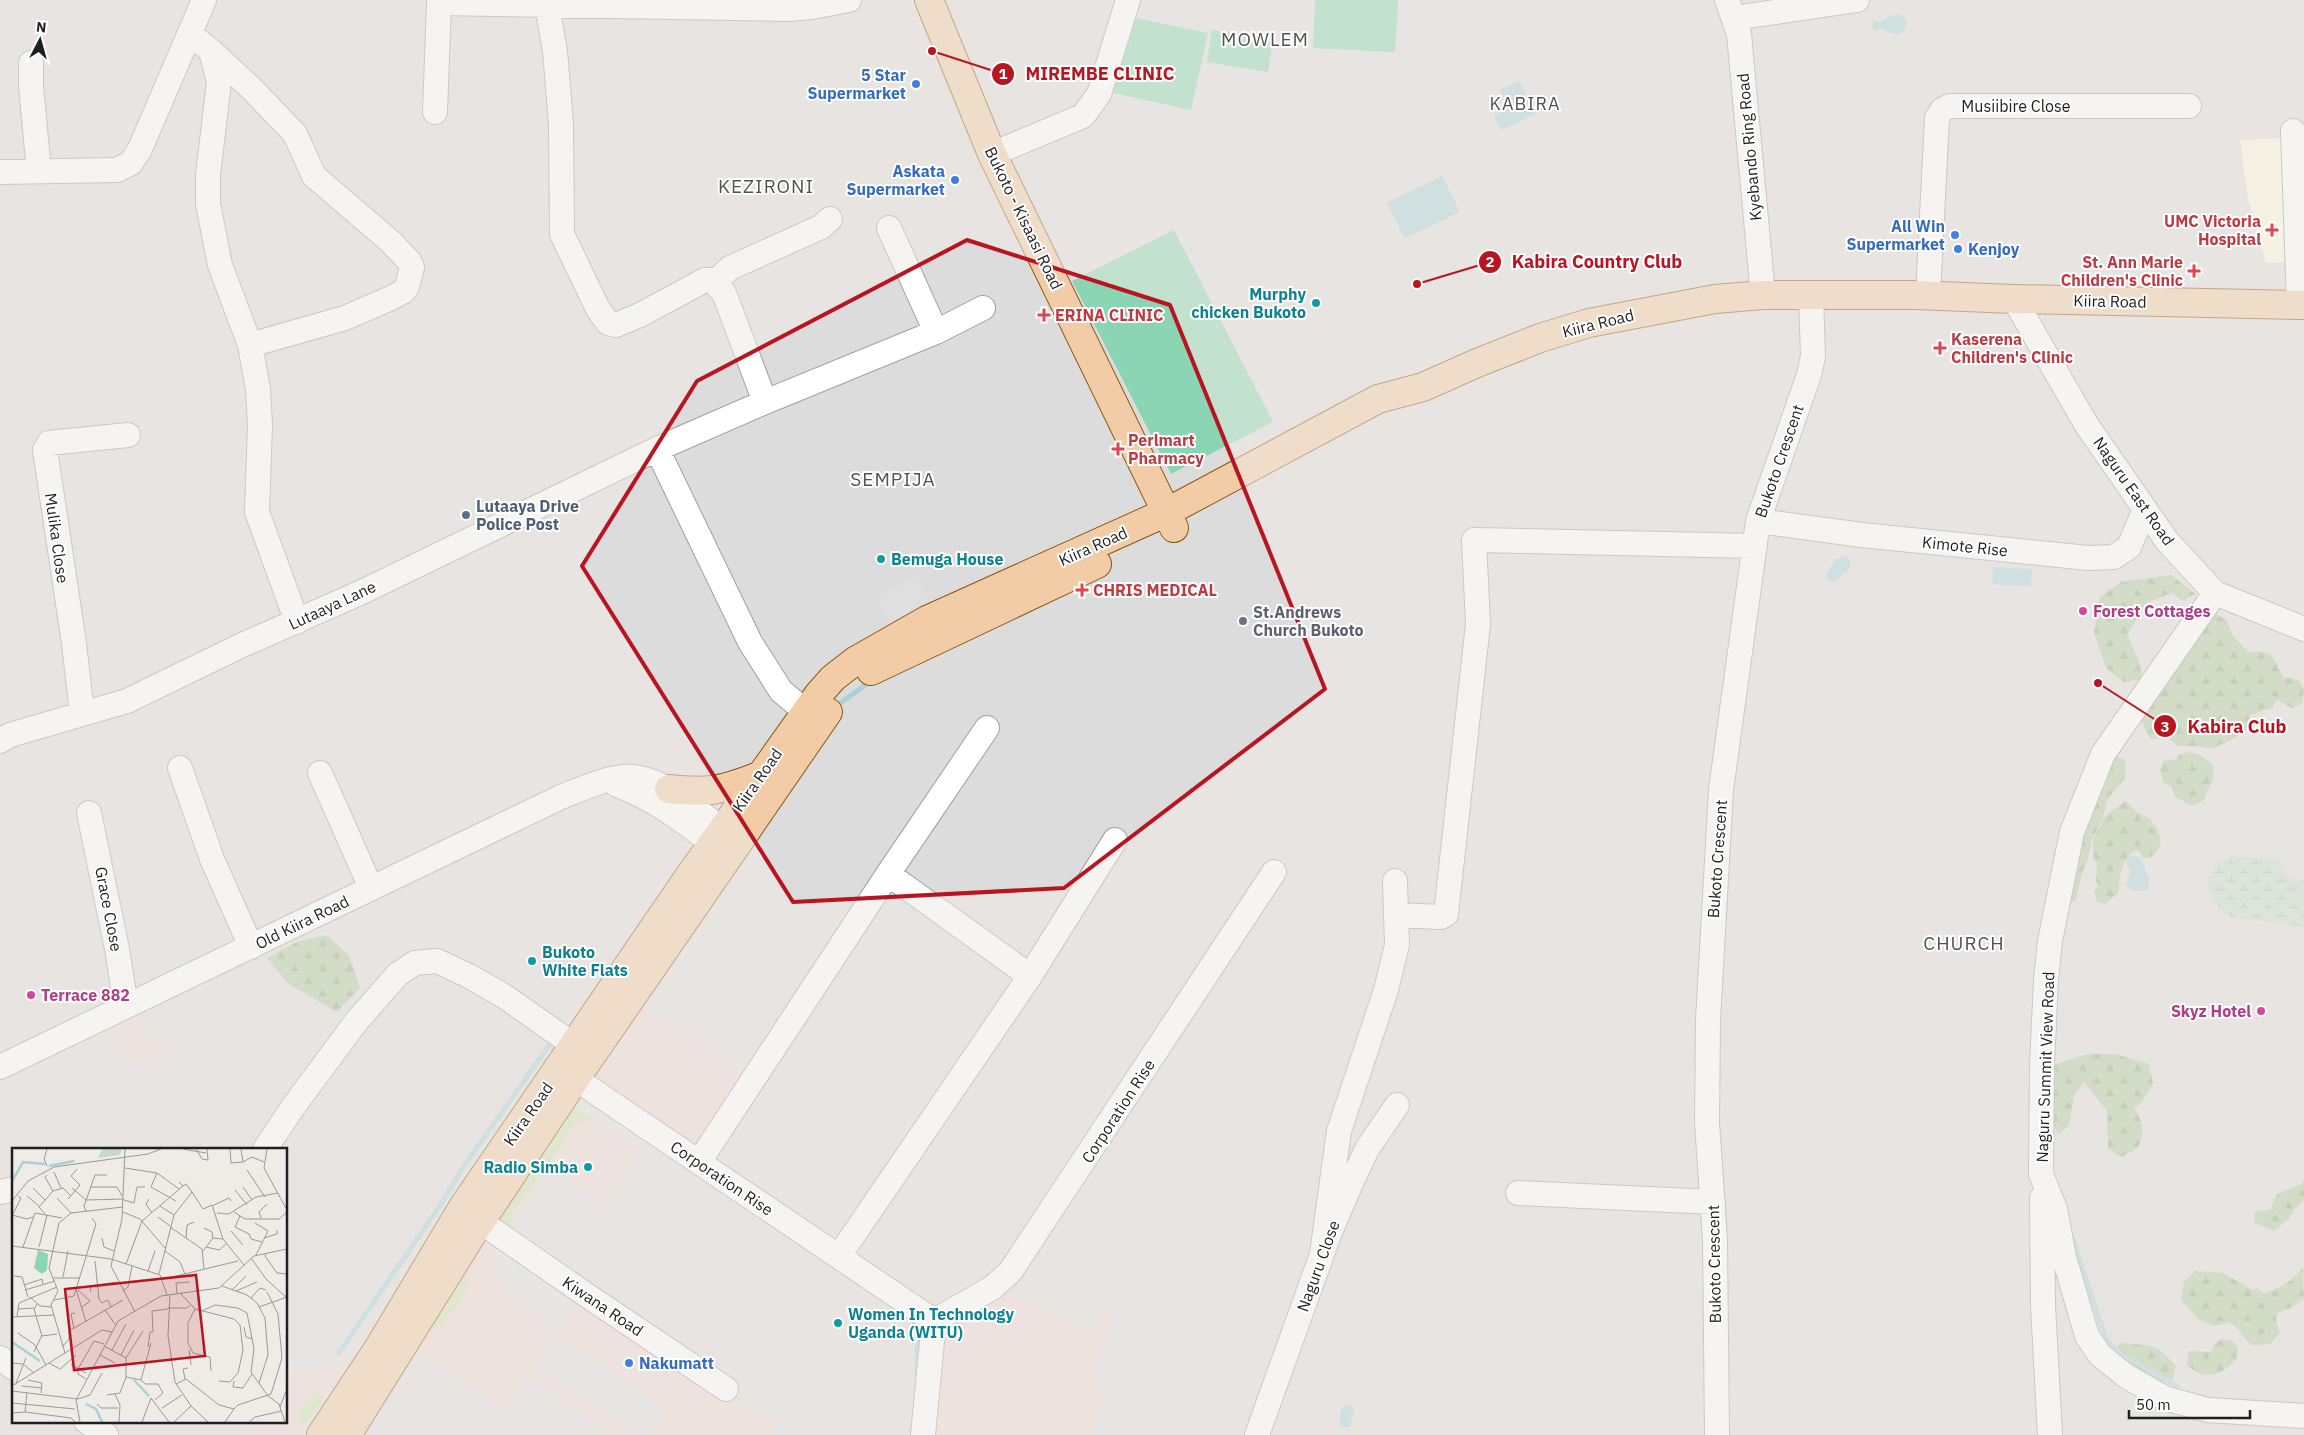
<svg xmlns="http://www.w3.org/2000/svg" width="2304" height="1435" viewBox="0 0 2304 1435" font-family="'IBM Plex Sans',sans-serif">
	<style>
		.residential { fill: #dddcdc; fill-rule: evenodd }
		.commercial { fill: #eed7d8 }
		.education { fill: #fcfae2 }
		.grass { fill: #cee3b1 }
		.forest { fill: url(#forest-firs) }
		.wetland { fill: url(#wetland-marsh) }
		.pitch { fill: #8cd5b4 }
		.parking { fill: #dfdfdf }
		.water { fill: #abd1d8 }
		.lines { fill: none; stroke-linecap: round; stroke-linejoin: round }
		.stream { stroke: #abd1d8; stroke-width: 5 }
		.minor-casing { stroke: #a0a0a0; stroke-width: 26 }
		.major-casing { stroke: #8a5910; stroke-width: 30 }
		.minor { stroke: #fff; stroke-width: 24 }
		.major { stroke: #f2cca7; stroke-width: 28 }
		.marked { fill: none; stroke: #b91521; stroke-width: 4; stroke-linejoin: round }
		.shop-dot { fill: #3f7fe0; stroke: #fff; stroke-width: 2 }
		.health-dot { fill: #e0444e; stroke: #fff; stroke-width: 2 }
		.culture-dot { fill: #0f9aa8; stroke: #fff; stroke-width: 2 }
		.service-dot { fill: #5c6f8a; stroke: #fff; stroke-width: 2 }
		.hotel-dot { fill: #d1479c; stroke: #fff; stroke-width: 2 }
		.worship-dot { fill: #6b7280; stroke: #fff; stroke-width: 2 }
		.labels { text-anchor: middle; dominant-baseline: central; stroke-width: 4; stroke-linejoin: round; paint-order: stroke }
		.shop-label { font-size: 16px; font-weight: bold; fill: #366cbe; stroke: #fff; text-anchor: end }
		.street-label { font-size: 16px; fill: #1f1f1f; stroke: #fff }
		.health-label { font-size: 16px; font-weight: bold; fill: #be3a42; stroke: #fff; text-anchor: start }
		.culture-label { font-size: 16px; font-weight: bold; fill: #0d838f; stroke: #fff; text-anchor: start }
		.service-label { font-size: 16px; font-weight: bold; fill: #4e5e75; stroke: #fff; text-anchor: start }
		.hotel-label { font-size: 16px; font-weight: bold; fill: #b23c85; stroke: #fff; text-anchor: start }
		.worship-label { font-size: 16px; font-weight: bold; fill: #5b616d; stroke: #fff; text-anchor: start }
		.neighbourhood-label { font-size: 18px; letter-spacing: 1px; fill: #525252; stroke: #fff }
		.quarter-label { font-size: 19px; letter-spacing: 1px; fill: #525252; stroke: #fff }
		.inset-river { fill: none; stroke: #abd1d8; stroke-width: 2.5 }
		.inset-road { fill: none; stroke: #9c9996; stroke-width: 1 }
		.view { fill: #b91521; fill-opacity: 0.15; stroke: #b91521; stroke-width: 2.5 }
		.inset-edge { fill: none; stroke: #1f1f1f; stroke-width: 2.5 }
		.leader { fill: none; stroke: #b91521; stroke-width: 2 }
		.callout-dot { fill: #b91521; stroke: #fff; stroke-width: 2 }
		.mark-label { font-size: 15px; text-anchor: middle; font-weight: bold; fill: #fff }
		.callout-label { font-size: 18px; text-anchor: middle; font-weight: bold; fill: #b91521; stroke: #fff; stroke-width: 4; stroke-linejoin: round; paint-order: stroke }
	</style>
	<defs>
		<pattern id="forest-firs" width="22" height="20" patternUnits="userSpaceOnUse" patternTransform="scale(1.25)"><rect width="22" height="20" fill="#afca9f"/><path d="M5 1l3.5 6h-7zM16 11l3.5 6h-7z" fill="#96ad88"/></pattern>
		<pattern id="wetland-marsh" width="20" height="14" patternUnits="userSpaceOnUse" patternTransform="scale(1.25)"><rect width="20" height="14" fill="#c5dbcf"/><path d="M1 5h8M5 5V1M11 12h8M15 12V8" fill="none" stroke="#a9bcb1"/></pattern>
	</defs>
	<rect width="100%" height="100%" fill="#efebe6"/>
	<path class="residential" d="M0,0H2304V1435H0ZM14,1149H286V1421H14Z"/>
	<path class="commercial" d="M629,997L745,1072L697,1145L580,1071Z
		M129,1015L133,1026L164,1048L148,1069L113,1044L105,1029Z
		M592,1119L640,1149L603,1203L549,1165L574,1125Z
		M463,1234L496,1238L697,1382L777,1423L768,1435H613L526,1376L503,1409L418,1351L388,1359Z
		M1008,1291L1097,1333L1105,1310L1115,1312L1093,1371L1103,1397L1090,1435H932L937,1334L973,1302Z
		M339,1353L351,1359L298,1435H264L244,1421H286V1359L289,1361Z"/>
	<path class="education" d="M2286,138L2287,262L2266,263L2248,199L2240,140Z"/>
	<path class="grass" d="M571,1105L592,1119L574,1125L549,1165L511,1215L515,1233L488,1215Z
		M467,1267L466,1295L441,1327L420,1332Z
		M314,1392L324,1397L303,1427L297,1416Z"/>
	<path class="forest" d="M2171,575L2195,594L2182,601L2172,593L2147,603L2127,634L2141,666V679L2124,682L2106,668L2094,633L2100,597L2121,582Z
		M2214,614L2226,619L2233,636L2248,652C2273,650 2273,656 2283,677L2299,680L2304,689L2302,704L2292,708L2277,700L2272,708L2250,715L2246,730L2231,740L2212,749L2197,746H2178L2167,737L2150,739L2139,717Z
		M2188,752L2200,755L2214,766C2214,785 2209,784 2204,800L2193,806L2175,797L2172,787L2163,782L2160,769L2165,759L2176,760L2179,755Z
		M2115,755L2125,760V778L2107,800L2103,817L2092,840L2089,855L2081,877L2076,900L2068,905L2050,900L2048,886L2071,799L2077,785L2086,774Z
		M2126,801L2136,812L2149,818L2157,828L2161,841L2158,850L2151,857L2143,858L2140,852L2135,850C2119,864 2121,874 2118,893L2105,904L2097,902L2094,892L2098,885L2096,881L2097,865L2093,856V840L2104,817Z
		M326,935L349,955L360,988L337,1012L289,984L267,958L297,942Z
		M2088,1054H2115L2149,1064L2153,1084L2142,1102L2134,1108C2143,1122 2145,1132 2138,1148L2121,1157L2108,1149L2107,1111L2084,1082L2074,1096L2069,1125L2058,1135L2047,1107L2054,1065Z
		M2304,1180V1200L2295,1208L2289,1219L2274,1231L2255,1223L2254,1214L2258,1211L2270,1210L2277,1194L2301,1184Z
		M2303,1268L2304,1299L2290,1308L2277,1313L2276,1320L2280,1333L2270,1344L2252,1345C2243,1337 2239,1328 2229,1322L2215,1326L2198,1319L2181,1299L2184,1281L2196,1271L2223,1273L2253,1290L2257,1288L2265,1294L2286,1284Z
		M2221,1339L2233,1341C2249,1358 2222,1376 2205,1375C2199,1374 2192,1369 2187,1365L2189,1351L2211,1352L2215,1344Z
		M2121,1343C2152,1346 2154,1342 2176,1366L2173,1378L2156,1385L2118,1362L2115,1349Z"/>
	<path class="wetland" d="M2232,856L2265,859L2275,856C2282,868 2287,883 2304,880V927L2230,917L2222,911L2206,889L2216,863Z"/>
	<path class="pitch" d="M1315,0H1398L1395,52L1313,48Z
		M1126,16L1208,33L1191,110L1110,92Z
		M1212,30L1273,40L1268,72L1207,62Z
		M1174,230L1273,422L1171,474L1072,281Z"/>
	<path class="parking" d="M916,576L930,602L890,623L876,597Z
		M579,1093L649,1138L640,1149L571,1105Z
		M496,1238L581,1298L560,1329L502,1287L495,1265Z
		M555,1333L667,1410L649,1435H636L534,1364Z
		M339,1353L341,1367L286,1373V1359L289,1361Z"/>
	<path class="water" d="M1900,14L1907,21L1905,30L1898,34L1887,32L1881,29L1876,31L1871,29L1874,21L1881,22L1889,16Z
		M1519,81L1535,114L1501,130L1494,116L1509,108L1500,90Z
		M1442,176L1460,212L1405,238L1387,203Z
		M1847,556L1851,563L1848,571L1833,582L1826,578C1831,565 1833,558 1847,556Z
		M1993,567L2032,569L2031,586L1992,584Z
		M2134,855L2140,858L2149,879L2148,890L2133,891L2126,885L2131,870L2126,864L2128,858Z
		M1349,1405L1355,1408L1350,1427H1341C1339,1419 1339,1413 1344,1406Z"/>
	<g class="lines">
		<path class="stream" d="M835,707L872,680
			M2071,1234L2106,1339L2119,1353L2177,1386
			M339,1353L441,1204L464,1166L553,1040
			M917,1375L918,1332"/>
		<g class="minor-casing">
			<path id="minor" d="M546,0L555,51L561,124L562,234L598,309L608,323L616,325L640,315L705,280H712L724,293L765,402
				M1727,0L1739,34L1763,295
				M1734,18L1857,0
				M190,34L211,51L219,82L208,175V204L220,265L250,345L258,389L260,425L257,512L297,622
				M211,51L252,89L295,134L314,176L391,242L409,261L412,267L407,287L404,291L391,298L345,318L250,345
				M31,63V86L39,171
				M435,112L439,3L788,9L812,7L849,0
				M2293,131L2299,305
				M992,154L1083,116L1099,94L1128,0
				M0,172L117,170L131,163L140,149L204,0
				M889,228L936,332
				M715,282L730,268L821,227L830,219
				M1928,295L1937,118L1942,110L1950,106H2189
				M2014,299L2086,424L2167,541L2215,593L2304,629
				M657,449L750,642L781,691L806,712
				M1758,521L1862,535L2088,558L2114,557L2129,547L2145,509
				M2215,593L2103,754L2072,832L2050,941L2046,980L2042,1065L2041,1174L2055,1209L2064,1257L2087,1336L2100,1355L2126,1376L2164,1398L2208,1410L2304,1416
				M82,714L74,643L45,450L49,443L128,435
				M0,741L10,735L127,701L240,646L362,592L657,449L765,402L936,332L983,308
				M180,768L212,859L251,947
				M320,773L371,888
				M617,785C659,800 693,829 728,855
				M89,813L117,949L126,1006
				M888,874L1030,976
				M1397,915L1441,917L1446,914L1478,624L1474,540L1755,546
				M0,1067L561,797C581,789 603,779 624,777C663,773 706,819 736,841
				M561,1069L934,1321
				M265,1149L293,1107L356,1022L398,974L415,963L437,961L469,976L504,996L575,1046
				M699,1162L888,874L987,728
				M0,1192L14,1189
				M1518,1193L1713,1202
				M2042,1198L2043,1305L2050,1435
				M481,1222L585,1294L726,1389
				M1322,1254L1339,1131L1386,990L1397,945L1395,881
				M839,1256L1030,976L1115,840
				M0,1358L14,1368
				M86,1421L106,1435
				M923,1435L934,1321L992,1288L1010,1272L1274,872
				M1257,1435L1330,1232L1352,1181L1367,1149L1397,1105
				M1717,1435L1715,1240L1707,1122L1708,1020L1721,790L1758,521L1809,375L1813,356L1811,295"/>
		</g>
		<g class="major-casing">
			<path id="major" d="M929,0L992,154L1174,528
				M871,671L1097,564
				M669,789C708,793 721,791 759,776
				M321,1435L378,1349L463,1207L686,881L818,695L833,678L855,661L927,620L1167,512L1378,399L1423,387L1477,363L1540,338L1589,323L1715,299L1763,295H1916L2014,299L2304,305
				M347,1435L471,1236L576,1078L828,712"/>
		</g>
		<use href="#minor" class="minor"/>
		<use href="#major" class="major"/>
	</g>
	<path d="M0 0H2304V1435H0ZM967,240L1170,305L1325,689L1064,888L793,902L582,566L697,381Z" fill="#efebe6" fill-opacity=".55" fill-rule="evenodd"/>
	<path class="marked" d="M967,240L1170,305L1325,689L1064,888L793,902L582,566L697,381Z"/>
	<g class="shop-dot">
		<circle cx="916" cy="84" r="5"/>
		<circle cx="955" cy="180" r="5"/>
		<circle cx="1955" cy="235" r="5"/>
		<circle cx="1958" cy="249" r="5"/>
		<circle cx="629" cy="1363" r="5"/>
	</g>
	<g class="health-dot">
		<path d="M2269.5 222.5h5v5h5v5h-5v5h-5v-5h-5v-5h5z"/>
		<path d="M2191.5 263.5h5v5h5v5h-5v5h-5v-5h-5v-5h5z"/>
		<path d="M1041.5 307.5h5v5h5v5h-5v5h-5v-5h-5v-5h5z"/>
		<path d="M1937.5 340.5h5v5h5v5h-5v5h-5v-5h-5v-5h5z"/>
		<path d="M1115.5 441.5h5v5h5v5h-5v5h-5v-5h-5v-5h5z"/>
		<path d="M1079.5 582.5h5v5h5v5h-5v5h-5v-5h-5v-5h5z"/>
	</g>
	<g class="culture-dot">
		<circle cx="1316" cy="303" r="5"/>
		<circle cx="881" cy="559" r="5"/>
		<circle cx="532" cy="961" r="5"/>
		<circle cx="588" cy="1167" r="5"/>
		<circle cx="838" cy="1323" r="5"/>
	</g>
	<circle class="service-dot" cx="466" cy="515" r="5"/>
	<g class="hotel-dot">
		<circle cx="2083" cy="611" r="5"/>
		<circle cx="31" cy="995" r="5"/>
		<circle cx="2261" cy="1011" r="5"/>
	</g>
	<circle class="worship-dot" cx="1243" cy="621" r="5"/>
	<g class="labels">
		<g class="shop-label">
			<text x="906" y="75">5 Star<tspan x="906" dy="18">Supermarket</tspan></text>
			<text x="945" y="171">Askata<tspan x="945" dy="18">Supermarket</tspan></text>
			<text x="1945" y="226">All Win<tspan x="1945" dy="18">Supermarket</tspan></text>
			<text x="1968" y="249" text-anchor="start">Kenjoy</text>
			<text x="639" y="1363" text-anchor="start">Nakumatt</text>
		</g>
		<g class="street-label">
			<text x="2016" y="106">Musiibire Close</text>
			<text transform="translate(1749 147) rotate(-95)">Kyebando Ring Road</text>
			<text transform="translate(1024 218) rotate(64)">Bukoto - Kisaasi Road</text>
			<text transform="translate(2110 301) rotate(1)">Kiira Road</text>
			<text transform="translate(1598 323) rotate(-14)">Kiira Road</text>
			<text transform="translate(1779 461) rotate(-71)">Bukoto Crescent</text>
			<text transform="translate(2134 491) rotate(55)">Naguru East Road</text>
			<text transform="translate(57 538) rotate(82)">Mulika Close</text>
			<text transform="translate(1093 546) rotate(-24)">Kiira Road</text>
			<text transform="translate(1965 546) rotate(6)">Kimote Rise</text>
			<text transform="translate(332 605) rotate(-25)">Lutaaya Lane</text>
			<text transform="translate(757 780) rotate(-55)">Kiira Road</text>
			<text transform="translate(1717 859) rotate(-86)">Bukoto Crescent</text>
			<text transform="translate(109 909) rotate(79)">Grace Close</text>
			<text transform="translate(302 922) rotate(-26)">Old Kiira Road</text>
			<text transform="translate(2045 1067) rotate(-88)">Naguru Summit View Road</text>
			<text transform="translate(1118 1111) rotate(-57)">Corporation Rise</text>
			<text transform="translate(528 1114) rotate(-55)">Kiira Road</text>
			<text transform="translate(722 1178) rotate(34)">Corporation Rise</text>
			<text transform="translate(1714 1264) rotate(-91)">Bukoto Crescent</text>
			<text transform="translate(1318 1266) rotate(-70)">Naguru Close</text>
			<text transform="translate(603 1306) rotate(34)">Kiwana Road</text>
		</g>
		<g class="health-label">
			<text x="2261" y="221" text-anchor="end">UMC Victoria<tspan x="2261" dy="18">Hospital</tspan></text>
			<text x="2183" y="262" text-anchor="end">St. Ann Marie<tspan x="2183" dy="18">Children's Clinic</tspan></text>
			<text x="1055" y="315">ERINA CLINIC</text>
			<text x="1951" y="339">Kaserena<tspan x="1951" dy="18">Children's Clinic</tspan></text>
			<text x="1128" y="440">Perlmart<tspan x="1128" dy="18">Pharmacy</tspan></text>
			<text x="1093" y="590">CHRIS MEDICAL</text>
		</g>
		<g class="culture-label">
			<text x="1306" y="294" text-anchor="end">Murphy<tspan x="1306" dy="18">chicken Bukoto</tspan></text>
			<text x="891" y="559">Bemuga House</text>
			<text x="542" y="952">Bukoto<tspan x="542" dy="18">White Flats</tspan></text>
			<text x="578" y="1167" text-anchor="end">Radio Simba</text>
			<text x="848" y="1314">Women In Technology<tspan x="848" dy="18">Uganda (WITU)</tspan></text>
		</g>
		<g class="service-label">
			<text x="476" y="506">Lutaaya Drive<tspan x="476" dy="18">Police Post</tspan></text>
		</g>
		<g class="hotel-label">
			<text x="2093" y="611">Forest Cottages</text>
			<text x="41" y="995">Terrace 882</text>
			<text x="2251" y="1011" text-anchor="end">Skyz Hotel</text>
		</g>
		<g class="worship-label">
			<text x="1253" y="612">St.Andrews<tspan x="1253" dy="18">Church Bukoto</tspan></text>
		</g>
		<g class="neighbourhood-label">
			<text x="1525" y="103">KABIRA</text>
		</g>
		<g class="quarter-label">
			<text x="1265" y="39">MOWLEM</text>
			<text x="766" y="186">KEZIRONI</text>
			<text x="893" y="479">SEMPIJA</text>
			<text x="1964" y="943">CHURCH</text>
		</g>
	</g>
	<g transform="translate(12 1148)">
		<rect width="275" height="275" fill="#efebe6"/>
		<path d="M90,1H110L108,7L86,10Z" fill="#c5dbcf"/>
		<path d="M26,102L36,106L35,122L30,126L22,120Z" fill="#8cd5b4"/>
		<path class="inset-river" d="M37,18L62,13M0,33L11,14L33,16M0,194L28,213M122,232L137,248M74,256L84,261L90,274"/>
		<path class="inset-road" d="M35,1L32,11L35,18M113,1L110,71L99,118L123,164M171,1L194,5M184,1L190,11L196,12L195,1M218,1L219,15L231,14M229,1L231,14L240,9L252,14M255,1L252,20L275,62M113,20L145,25L167,41M235,22L253,49M42,24L49,40M145,25L139,39L164,53M35,27L33,29L41,43M79,39H105L110,48M231,39L240,52M21,40L33,52M60,40L74,52L112,51M223,42L235,57M180,44L191,61L200,57L211,91L232,117M15,48L27,58M45,50L59,65M56,51L68,37L59,28L65,21M137,51L134,56L140,65M112,52L122,55L125,39H133M0,53L16,33L42,19L136,6L149,1M200,58L217,50L219,53M74,63L72,58L83,27H95M111,64L128,71L153,100M222,64L233,71H267L275,64M205,65L217,66L244,49L266,45M1,66L9,50L6,48M33,66L27,59L41,43L51,40L59,48M0,67L15,71L21,69M162,67L180,44L174,36L171,38M228,68L223,79L237,86L239,91L250,94M146,69L158,78M249,70L247,64L255,56M243,75L256,83L244,107M158,79L190,101L192,121M192,80L200,84L201,90M219,83L231,97M90,90L92,99L102,103M174,90L175,77L182,74M252,90L265,86V82M0,98L99,111M11,99L23,65L50,70M27,99L35,67M194,99L207,102L214,96M153,103L168,114L173,126M191,103L201,90L211,91M254,105L253,108L265,125L275,126M239,110L254,131L275,150M99,111L148,127L155,147M83,113L87,151L90,155L96,152L99,159M114,116L130,73L171,38L167,34M136,123L143,103M147,126L162,67L148,58M2,128L10,129L16,149M51,129L56,103M41,130H68M152,131L226,113M12,137L30,131L31,136M210,138L235,147L245,155L253,170L256,207L247,235M64,141L74,174M13,142L43,133M66,142L78,153L70,159M220,142L234,128M111,143L116,139L120,118M224,143L245,134M79,144L78,138L105,134M165,146L164,135L178,134M169,146L183,161L222,171L228,177L231,202L226,225L218,234L207,233M158,147L156,188L163,234L179,258L196,274M18,149L28,158L39,159M239,150L248,140L254,142M42,152L62,148L84,76L80,70M25,156L22,161L30,188L45,186M247,159L275,149M156,160H175L178,157M6,161L22,160M183,161L176,175V195L181,205L198,209L199,223M93,162L103,176M190,163L203,157L226,160L235,165L242,201L239,224L256,248L267,256L273,274M5,168L7,155L45,139M0,169L42,167M232,179L234,189L241,191M62,181L59,166L63,165M138,184H141L140,163L156,161M6,185L23,197L34,217M92,198L114,210M50,199L57,191V183L111,152M136,199L138,184M100,202L114,176M177,202L179,217M22,204L30,187M53,205L39,157L46,143L37,120L47,75L59,65L111,59M88,207L103,215M109,207L122,182M0,215L11,216L22,225M37,215L48,221L64,207M59,216L74,225M114,229L129,232L133,236H146L151,245L143,252M74,231L66,226V221L82,193L92,196M173,231L171,221L176,220M16,232L30,235L29,245M129,232L139,195M222,233L221,239L231,240L240,226M4,235L14,210M164,236L174,231L207,257L222,261L226,257L259,246L270,210L266,166L255,144M0,238L90,182L100,184M10,238L30,240M0,243L66,251M103,246L108,257L107,274M95,247L108,245L114,229V210L131,183M139,250L157,274M66,251L78,247L90,225M0,255L63,261M85,256L89,260H106M268,259L275,241M150,260L170,247M13,264L15,245M0,265L13,264L59,270L63,274M68,274L64,252L106,173L149,148L207,140L242,108L275,101M130,274L139,250M162,274L179,258M213,274L222,261M237,274L243,269L270,263"/>
		<path class="view" d="M184,127L193,208L62,222L53,141Z"/>
		<rect width="275" height="275" class="inset-edge"/>
	</g>
	<path class="leader" d="M932 51L1003 74M1417 284L1490 262M2098 683L2165 726"/>
	<g class="callout-dot">
		<circle cx="932" cy="51" r="5"/>
		<circle cx="1417" cy="284" r="5"/>
		<circle cx="2098" cy="683" r="5"/>
		<circle cx="1003" cy="74" r="12"/>
		<circle cx="1490" cy="262" r="12"/>
		<circle cx="2165" cy="726" r="12"/>
	</g>
	<g class="mark-label">
		<text x="1003" y="79">1</text>
		<text x="1490" y="267">2</text>
		<text x="2165" y="732">3</text>
	</g>
	<g class="callout-label">
		<text x="1100" y="80">MIREMBE CLINIC</text>
		<text x="1597" y="268">Kabira Country Club</text>
		<text x="2237" y="733">Kabira Club</text>
	</g>
	<g transform="translate(40 40) rotate(6)" stroke="#ffffff" stroke-width="4" paint-order="stroke">
	<path d="M0-4L9 19L0 12L-9 19Z" fill="#1f1f1f"/>
	<text y="-8" font-size="14" font-weight="bold" text-anchor="middle" fill="#1f1f1f">N</text>
	</g>
	<path d="M2129 1410v8h121v-8" fill="none" stroke="#1f1f1f" stroke-width="2.5"/>
	<text x="2136" y="1410" font-size="15" fill="#1f1f1f" stroke="#ffffff" stroke-width="4" paint-order="stroke">50 m</text>
</svg>
